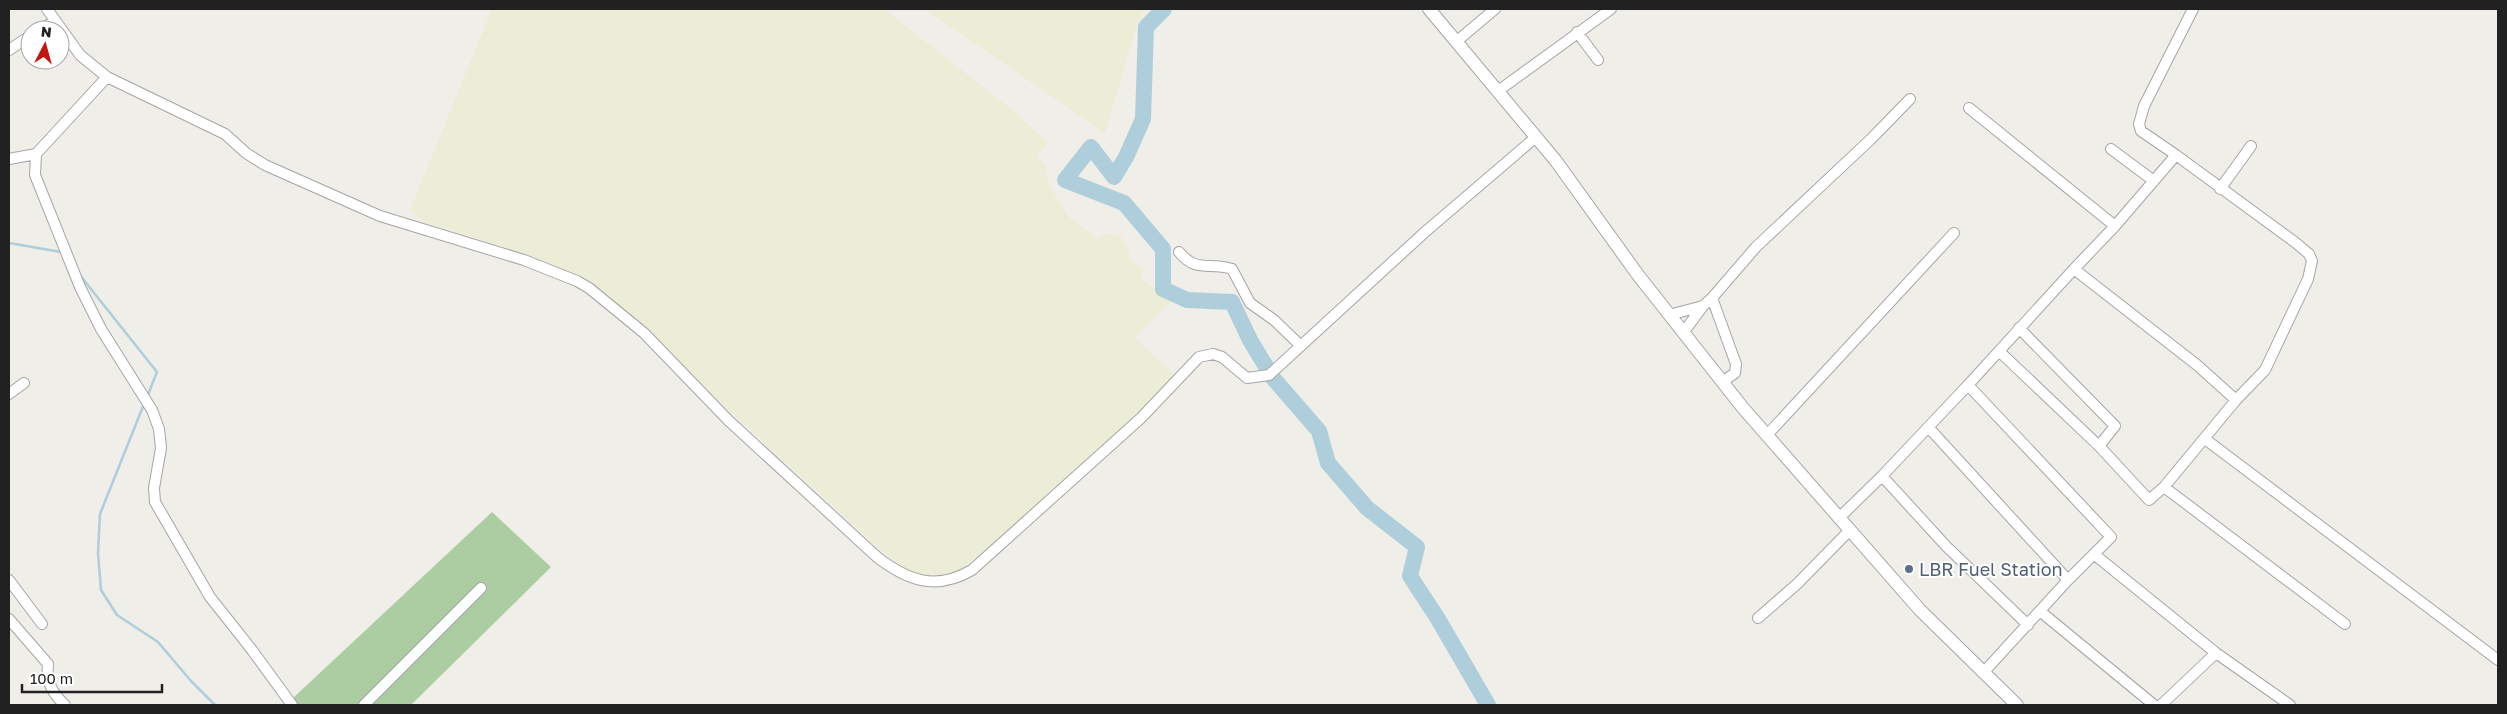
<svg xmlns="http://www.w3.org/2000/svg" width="2507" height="714" viewBox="0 0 2507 714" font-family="'Golos Text',sans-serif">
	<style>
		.farmland { fill: #ebedd6 }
		.forest { fill: #accca1 }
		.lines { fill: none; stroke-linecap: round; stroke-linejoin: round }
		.stream { stroke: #adceda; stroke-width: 2.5 }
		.river { stroke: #adceda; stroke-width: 16 }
		.minor-casing { stroke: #a5a5a5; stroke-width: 12 }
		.tertiary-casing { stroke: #a5a5a5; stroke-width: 14 }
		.minor { stroke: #fff; stroke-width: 10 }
		.tertiary { stroke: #fff; stroke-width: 12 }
		.service-dot { fill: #5c6f8a; stroke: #fff; stroke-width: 2 }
		.labels { text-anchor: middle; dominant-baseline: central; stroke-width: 4; stroke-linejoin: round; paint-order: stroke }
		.service-label { font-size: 18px; fill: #4e5e75; stroke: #fff; text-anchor: start }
	</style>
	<rect width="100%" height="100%" fill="#f0eee8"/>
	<path class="farmland" d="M492,9H884L1015,112L1048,143L1036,157L1045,164L1049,185L1068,216L1096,238L1108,233L1120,236L1129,250V259L1144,270L1140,278L1172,300L1134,338L1177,377L1088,462L963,569L939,576L909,571L891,559L711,394L655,337L597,287L500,246L424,222L410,210Z
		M925,9H1145L1137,25L1105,133Z"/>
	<path class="forest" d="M492,512L551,567L411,705H295L292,699Z"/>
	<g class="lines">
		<path class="stream" d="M9,243L61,252
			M79,274L157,372L147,397
			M144,404L100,514L98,553L101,590L117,615L158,642L191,681L215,705"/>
		<path class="river" d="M1164,9L1146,27L1143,119L1126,157L1114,177L1091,147L1065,180L1124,203L1163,249V289L1187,300L1232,302L1250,340L1273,378L1319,431L1328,463L1367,508L1417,547L1410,576L1438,619L1488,705"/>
		<g class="minor-casing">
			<path id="minor" d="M47,9L80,55L107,77L225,134L246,153L265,165L380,216L524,260L577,281L589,288L644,333L728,420L877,557C908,581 936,591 972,570L1141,418L1199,357L1213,354L1222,357L1247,378L1269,375L1425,232L1536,137
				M40,30L55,21
				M1577,32L1598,60
				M1457,41L1495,9
				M9,50L30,36
				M107,77L36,154L35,175L80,287L101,329L152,410L159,429L161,448L154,488L155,502L210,597L252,650L292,705
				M1498,91L1611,9
				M1969,108L2115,226
				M2111,149L2154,181
				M2176,155L2141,131L2139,124L2144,106L2193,9
				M9,159L36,154
				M2220,189L2251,146
				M1179,252C1197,274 1210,261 1232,269L1250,303L1274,320L1301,346
				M2074,269L2115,226L2176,155L2296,243L2309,254L2312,261L2308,279L2265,370L2236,400
				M1712,298L1736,364L1735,373L1722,382
				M1669,315L1703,306L1712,298L1756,247L1871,139L1910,99
				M2019,328L2115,426L2099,446
				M1683,333L1703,306
				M1968,385L2074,269L2197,365L2236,400L2164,487L2149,500L2099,446L1999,351
				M9,394L24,383
				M1929,428L2068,580
				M1767,435L1954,233
				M2205,439L2498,660
				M1882,476L1946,546L2028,625
				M2164,487L2345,624
				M1839,518L1882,476L1968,385L2111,537L2068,580L1983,673
				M2095,555L2216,653L2290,705
				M9,580L42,624
				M2041,612L2154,705
				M1758,618L1797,584L1850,530
				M9,619L48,664C46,682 52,693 65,705
				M364,705L481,588
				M2161,705L2216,653"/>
		</g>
		<g class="tertiary-casing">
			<path id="tertiary" d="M1429,9L1556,161L1638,275L1743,408L1920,610L2017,705"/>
		</g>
		<use href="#minor" class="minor"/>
		<use href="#tertiary" class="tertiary"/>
	</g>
	<circle class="service-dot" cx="1909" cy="569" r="5"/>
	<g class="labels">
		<g class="service-label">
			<text x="1919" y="569">LBR Fuel Station</text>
		</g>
	</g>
	<rect width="2507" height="714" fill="none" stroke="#212121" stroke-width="20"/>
	<g transform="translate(45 45) rotate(6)"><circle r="24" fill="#ffffff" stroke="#a6a6a6"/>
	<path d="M0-4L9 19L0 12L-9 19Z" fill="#c21710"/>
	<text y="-8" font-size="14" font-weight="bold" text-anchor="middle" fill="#212121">N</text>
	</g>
	<path d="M22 684v8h140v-8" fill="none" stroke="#212121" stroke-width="2.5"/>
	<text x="30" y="684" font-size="15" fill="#212121" stroke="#ffffff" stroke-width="4" paint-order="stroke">100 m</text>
</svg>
